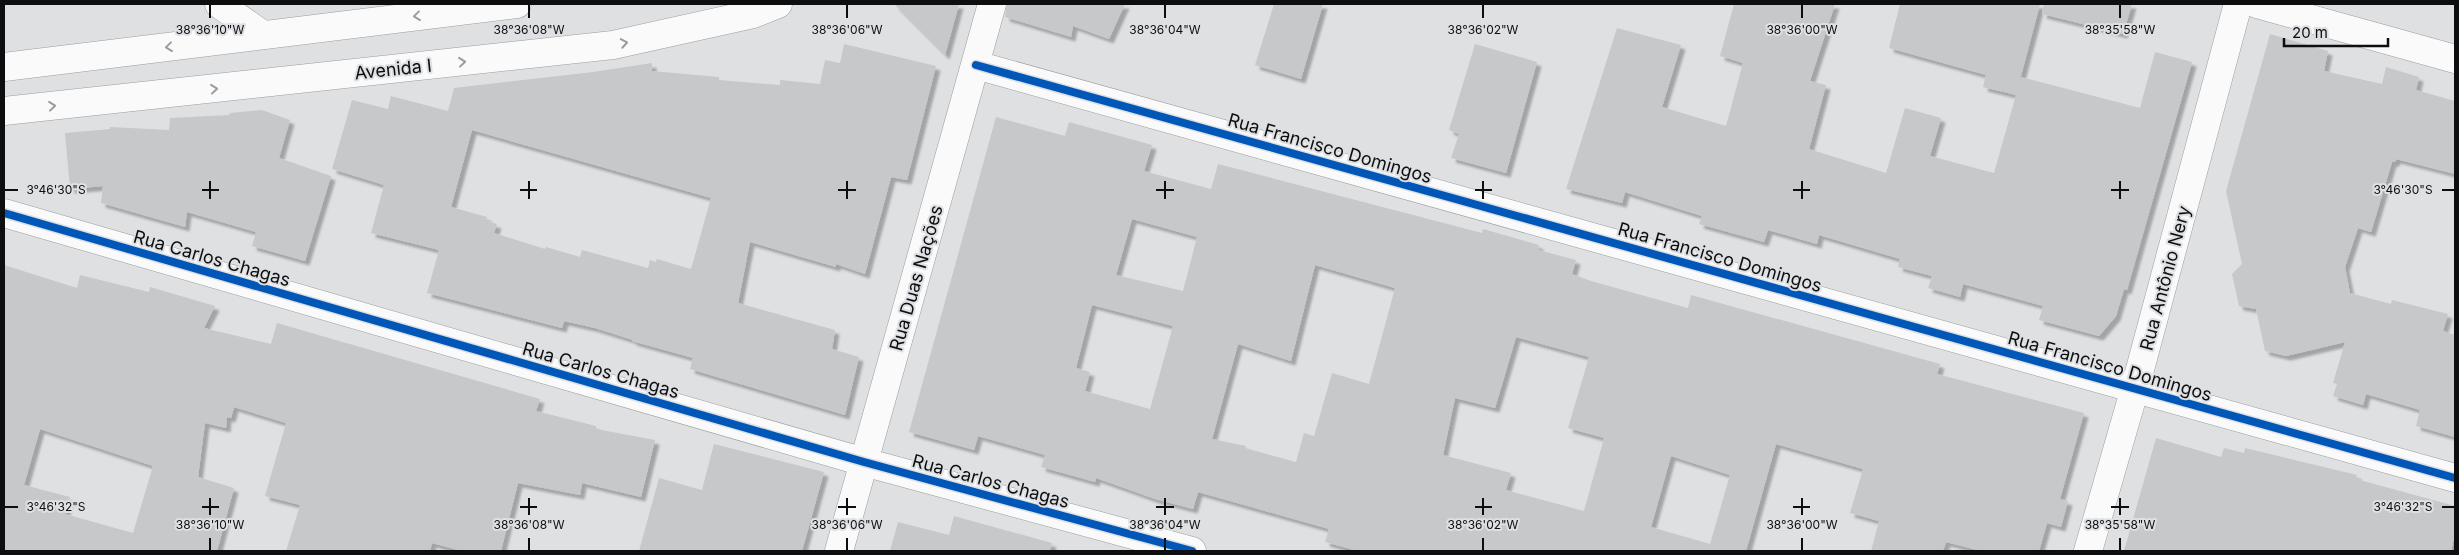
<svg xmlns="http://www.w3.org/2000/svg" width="2459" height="555" viewBox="0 0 2459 555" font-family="Inter,sans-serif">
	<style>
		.building { fill: #c7c8c9; fill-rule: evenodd; filter: url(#shadow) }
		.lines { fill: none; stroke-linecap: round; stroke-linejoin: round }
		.minor-casing { stroke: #9b9c9e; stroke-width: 29 }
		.tertiary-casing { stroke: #9b9c9e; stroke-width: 29 }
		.minor { stroke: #fafafb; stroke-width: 28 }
		.tertiary { stroke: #fafafb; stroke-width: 28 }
		.cycleway-casing { stroke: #dee0e3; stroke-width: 11 }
		.cycleway { stroke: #0057b8; stroke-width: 8 }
		.oneway { stroke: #9b9c9d }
		.ticks { fill: none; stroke: #0d0e0f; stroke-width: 2 }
		.labels { text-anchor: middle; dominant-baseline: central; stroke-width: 4; stroke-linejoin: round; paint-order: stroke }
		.street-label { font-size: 18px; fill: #0d0e0f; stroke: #dee0e3 }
		.ticks-label { font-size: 12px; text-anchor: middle; fill: #0d0e0f; stroke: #dee0e3; stroke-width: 4; stroke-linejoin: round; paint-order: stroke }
	</style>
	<defs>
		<filter id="shadow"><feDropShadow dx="4.5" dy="4.5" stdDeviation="1" flood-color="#0004"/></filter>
	</defs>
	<rect width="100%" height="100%" fill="#dfe0e2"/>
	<path class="building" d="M894,4H959L945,55Z
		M1007,4H1125L1109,39L1073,26L1071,37L1005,17Z
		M1274,4H1323L1301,79L1255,65Z
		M1734,4H1835L1810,81L1826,85L1809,149L1886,173L1905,108L1941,118L1930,156L1994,173L2021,77L2140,108L2155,52L2192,62L2127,290L2124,289L2116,316L2099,336L2039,320L2043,306L1963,284L1960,297L1928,288L1932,276L1898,267L1900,259L1819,235L1817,244L1768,230L1764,242L1699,224L1702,216L1625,192L1622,203L1566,189L1617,28L1681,45L1662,107L1726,126L1743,63L1720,56Z
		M1900,4H2040L2016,95L1983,87L1986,75L1889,48Z
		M2044,4H2132L2123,34L2042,14Z
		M2270,34L2328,51L2324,71L2382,84L2386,67L2419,77L2416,90L2455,101V174L2396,159L2395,162H2392L2371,232L2358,228L2345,267L2350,293L2391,304L2392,300L2448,314L2443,331L2455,335V437L2416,426L2420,410L2366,394L2363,405L2333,396L2337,384L2333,383L2345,342L2286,356L2265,351L2256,309L2239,306L2232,274L2242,264L2226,191Z
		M844,44L936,66L907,180L891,177L865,274L836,264V267L750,242L738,303L835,330L832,349L859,357L845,415L690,369L693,358L632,341L633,340L595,328L564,321L562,328L427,293L439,250L371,233L384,185L332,169L352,100L388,109L391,96L448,111L454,88L593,72L652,63V71L719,77V80L780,85V80L820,84L825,60L840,63ZM472,130L711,198L691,269L657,259L656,262L650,260L648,268L582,250L580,257L546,247L545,249L494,233L497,224L486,221L487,217L451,207Z
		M1475,44L1537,62L1506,173L1451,158L1459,134L1449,130Z
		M262,110L290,120L279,158L331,176L305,261L252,246L256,232L187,212L185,227L101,203L103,186L70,189L65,133L110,129V127L169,130L170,118L229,115L230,113Z
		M996,117L1065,136L1069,122L1152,145L1144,171L1211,189L1218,164L1482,233L1483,229L1539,245L1538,250L1576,260L1572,274L1591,281L1688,308L1691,295L1940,364L1937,374L2084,413L2060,499L2068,501L2061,527L2047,523L2039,551H1981L1946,542L1943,551H1871L1879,521L1850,513L1863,469L1776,444L1746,551H1358L1325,542L1329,529L1198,492L1193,509L1155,499L1096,478L1095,482L1041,467L1045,455L978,436L974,450L909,432ZM1132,219L1197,237L1183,291L1116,275ZM1315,265L1395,288L1369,384L1332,373L1314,436L1304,433L1296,462L1245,448L1246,446L1212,439L1238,344L1291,361ZM1092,305L1173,326L1150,409L1085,391L1090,372L1076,368ZM1516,337L1589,357L1568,428L1604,438L1584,511L1506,490L1511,473L1443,455L1455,398L1495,408ZM1671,456L1730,475L1710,544L1651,527Z
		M4,265L77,288L80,275L149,292L150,287L215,306L204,328L271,344L277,323L540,399L536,411L596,426V429L655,440L641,497L582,483L580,495L518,483L501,551H462L432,543L430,551H286L300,505L265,496L286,423L234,407L231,418L227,417L226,428L205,423L198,477L234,488L217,551H4ZM40,429L153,466L133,533L65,514L70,497L24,485Z
		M2156,438L2221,457L2224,448L2244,453L2245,448L2357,475L2356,479L2455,506V533L2451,551H2124Z
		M714,444L824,472L802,551H639L659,478L702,490Z
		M954,516L1052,543L1050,551H890L898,522L949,535Z"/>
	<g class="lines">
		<g class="minor-casing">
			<path id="minor" d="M219,4L263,35
				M2257,4L2455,59
				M976,65L2455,478
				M4,213L864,462L1192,551
				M839,551L992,4
				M2088,551L2135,388L2238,4"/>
		</g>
		<g class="tertiary-casing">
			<path id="tertiary" d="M4,67L517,4
				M4,111L613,45L753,14L778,4"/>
		</g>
		<use href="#minor" class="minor"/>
		<use href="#tertiary" class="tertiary"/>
		<g class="cycleway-casing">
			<path id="cycleway" d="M976,65L2455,478
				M4,213L864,462L1192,551"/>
		</g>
		<use href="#cycleway" class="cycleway"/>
	</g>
	<defs><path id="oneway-chevron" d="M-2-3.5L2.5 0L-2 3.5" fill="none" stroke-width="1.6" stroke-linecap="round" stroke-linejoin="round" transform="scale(1.25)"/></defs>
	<g class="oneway">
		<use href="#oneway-chevron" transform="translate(417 16) rotate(173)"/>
		<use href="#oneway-chevron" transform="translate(624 43) rotate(-10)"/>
		<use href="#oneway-chevron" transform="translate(169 47) rotate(173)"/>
		<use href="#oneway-chevron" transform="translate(462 62) rotate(-6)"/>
		<use href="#oneway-chevron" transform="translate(214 89) rotate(-6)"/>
		<use href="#oneway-chevron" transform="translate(52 106) rotate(-6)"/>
	</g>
	<path class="ticks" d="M210,5V18M529,5V18M847,5V18M1165,5V18M1483,5V18M1802,5V18M2120,5V18M210,181V199M529,181V199M847,181V199M1165,181V199M1483,181V199M1802,181V199M2120,181V199M5,190H18M202,190H219M520,190H537M838,190H856M1156,190H1174M1475,190H1492M1793,190H1810M2111,190H2129M2442,190H2454M210,498V515M529,498V515M847,498V515M1165,498V515M1483,498V515M1802,498V515M2120,498V515M5,507H18M202,507H219M520,507H537M838,507H856M1156,507H1174M1475,507H1492M1793,507H1810M2111,507H2129M2442,507H2454M210,538V550M529,538V550M847,538V550M1165,538V550M1483,538V550M1802,538V550M2120,538V550"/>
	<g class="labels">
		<g class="street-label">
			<text transform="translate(393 69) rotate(-6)">Avenida I</text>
			<text transform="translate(1330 148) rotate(16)">Rua Francisco Domingos</text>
			<text transform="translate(1720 257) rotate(16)">Rua Francisco Domingos</text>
			<text transform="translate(212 258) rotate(16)">Rua Carlos Chagas</text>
			<text transform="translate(916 278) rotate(-74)">Rua Duas Nações</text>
			<text transform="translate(2165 278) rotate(-75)">Rua Antônio Nery</text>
			<text transform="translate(2110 366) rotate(16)">Rua Francisco Domingos</text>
			<text transform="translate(601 370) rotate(16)">Rua Carlos Chagas</text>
			<text transform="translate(991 481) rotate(15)">Rua Carlos Chagas</text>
		</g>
	</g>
	<g class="ticks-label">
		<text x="210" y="34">38°36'10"W</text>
		<text x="529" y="34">38°36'08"W</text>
		<text x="847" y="34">38°36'06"W</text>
		<text x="1165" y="34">38°36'04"W</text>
		<text x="1483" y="34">38°36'02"W</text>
		<text x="1802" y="34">38°36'00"W</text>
		<text x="2120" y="34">38°35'58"W</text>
		<text x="56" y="194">3°46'30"S</text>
		<text x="2403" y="194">3°46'30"S</text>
		<text x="56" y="511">3°46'32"S</text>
		<text x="2403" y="511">3°46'32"S</text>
		<text x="210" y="529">38°36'10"W</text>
		<text x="529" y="529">38°36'08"W</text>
		<text x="847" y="529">38°36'06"W</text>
		<text x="1165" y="529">38°36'04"W</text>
		<text x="1483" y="529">38°36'02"W</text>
		<text x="1802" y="529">38°36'00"W</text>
		<text x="2120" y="529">38°35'58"W</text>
	</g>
	<rect width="2459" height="555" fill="none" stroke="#0d0e0f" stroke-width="10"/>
	<path d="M2284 38v8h104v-8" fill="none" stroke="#0d0e0f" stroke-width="2.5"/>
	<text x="2292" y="38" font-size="15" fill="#0d0e0f" stroke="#dee0e3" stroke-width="4" paint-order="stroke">20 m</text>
</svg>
